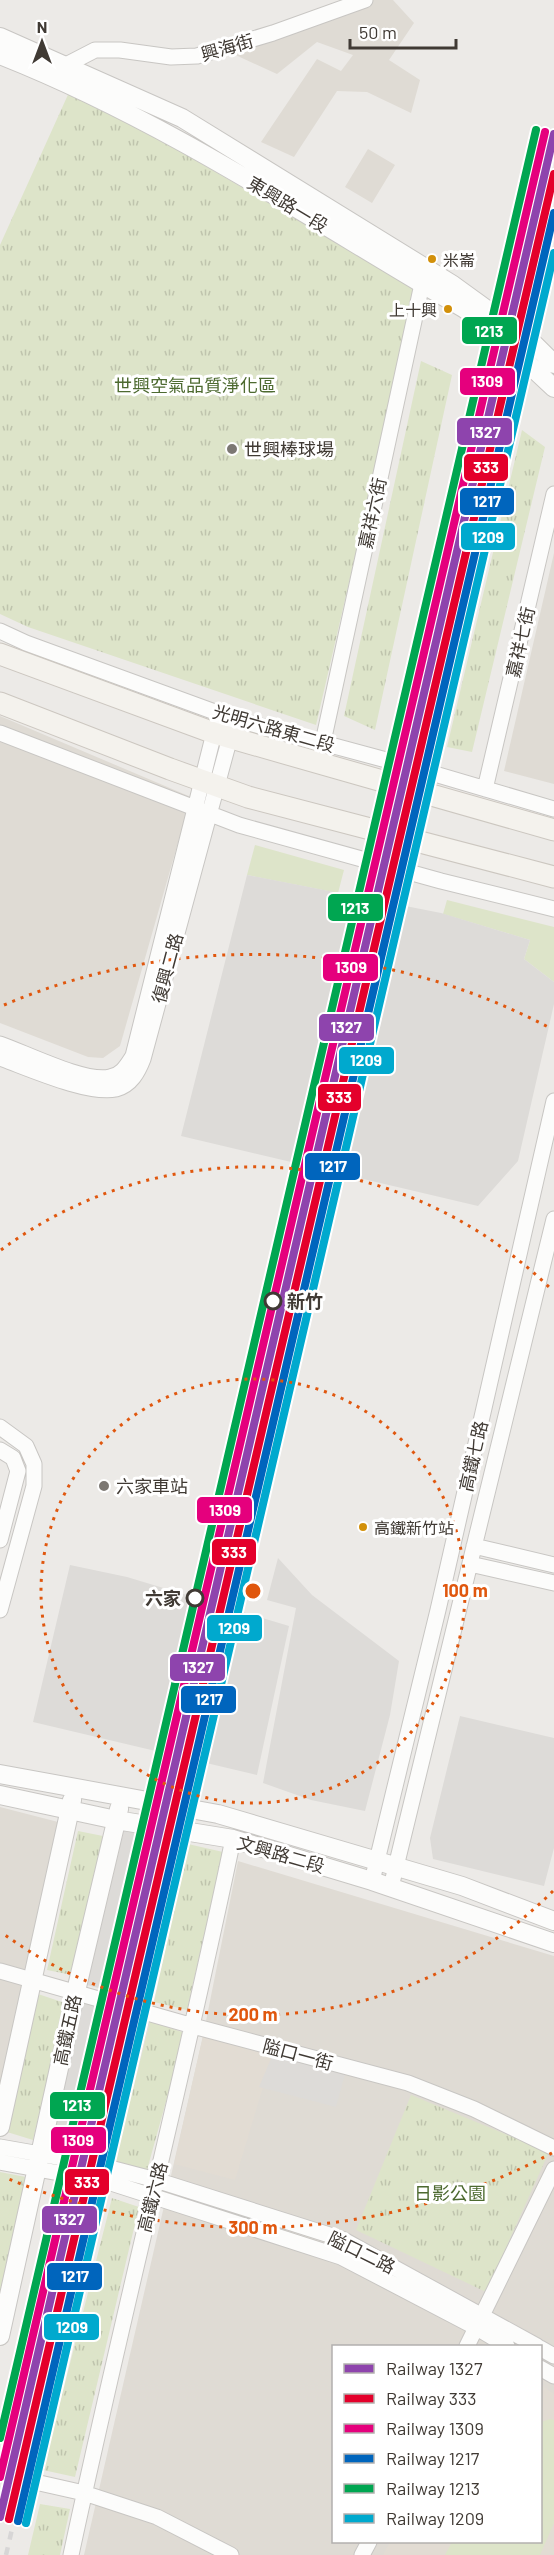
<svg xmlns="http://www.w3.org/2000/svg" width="554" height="2555" viewBox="0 0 554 2555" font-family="Barlow,'Noto Sans TC',sans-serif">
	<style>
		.residential { fill: #dfdbd4; fill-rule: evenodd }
		.education { fill: #e2dcd3 }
		.green { fill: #dde4c9 }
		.park { fill: url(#park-tufts) }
		.parking { fill: #dddbd8 }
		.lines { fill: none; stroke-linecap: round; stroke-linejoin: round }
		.minor-casing { stroke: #c8c6c3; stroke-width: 17 }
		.tertiary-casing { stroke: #c8c6c3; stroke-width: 20 }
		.secondary-casing { stroke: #ccc7c0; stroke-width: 23 }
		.minor { stroke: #fcfcfb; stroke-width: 15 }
		.tertiary { stroke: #fcfcfb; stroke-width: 18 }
		.secondary { stroke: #f4f2ed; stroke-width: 21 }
		.rail { stroke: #d7d6d6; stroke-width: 4.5; stroke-dasharray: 8 8; stroke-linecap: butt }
		.rail-1-casing { stroke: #fff; stroke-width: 12 }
		.rail-2-casing { stroke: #fff; stroke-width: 12 }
		.rail-3-casing { stroke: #fff; stroke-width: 12 }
		.rail-4-casing { stroke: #fff; stroke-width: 12 }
		.rail-5-casing { stroke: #fff; stroke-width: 12 }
		.rail-6-casing { stroke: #fff; stroke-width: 12 }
		.rail-1 { stroke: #8e44ad; stroke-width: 8 }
		.rail-2 { stroke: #e4002b; stroke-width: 8 }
		.rail-3 { stroke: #e5007d; stroke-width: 8 }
		.rail-4 { stroke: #0065bd; stroke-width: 8 }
		.rail-5 { stroke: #00a651; stroke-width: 8 }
		.rail-6 { stroke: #00a9ce; stroke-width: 8 }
		.ring { fill: none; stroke: #e0570e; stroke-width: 3; stroke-dasharray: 3 6 }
		.bus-dot { fill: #d2900a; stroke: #fff; stroke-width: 2 }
		.poi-dot { fill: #7c7873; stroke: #fff; stroke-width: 2 }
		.stop-dot { fill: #fff; stroke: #403a34; stroke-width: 3 }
		.labels { text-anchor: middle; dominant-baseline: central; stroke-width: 6; stroke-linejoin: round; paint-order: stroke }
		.bus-label { font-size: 16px; fill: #403a34; stroke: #fff; text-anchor: start }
		.street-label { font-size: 18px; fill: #403a34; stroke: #fff }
		.park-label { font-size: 18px; fill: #4d6a30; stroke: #fff }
		.poi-label { font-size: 18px; fill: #403a34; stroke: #fff; text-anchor: start }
		.stop-label { font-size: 18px; font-weight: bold; fill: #403a34; stroke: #fff; text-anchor: start }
		.centre { fill: #e0570e; stroke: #fff; stroke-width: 3 }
		.ring-label { font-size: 18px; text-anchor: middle; font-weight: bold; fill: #e0570e; stroke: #fff; stroke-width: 6; stroke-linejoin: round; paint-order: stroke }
		.line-badge { stroke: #fff; stroke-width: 2 }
		.badge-label { font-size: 16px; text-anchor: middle; font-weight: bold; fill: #fff }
	</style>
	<defs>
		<pattern id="park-tufts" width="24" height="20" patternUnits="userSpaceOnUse" patternTransform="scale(1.5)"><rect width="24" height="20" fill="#dde4c9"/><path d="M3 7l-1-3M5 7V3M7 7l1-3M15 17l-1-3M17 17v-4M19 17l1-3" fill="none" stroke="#bfc4ad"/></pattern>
	</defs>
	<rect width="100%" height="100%" fill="#eceae7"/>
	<path class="residential" d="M371,0H393L414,23L389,60L420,80L411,113L367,92L337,91L294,157L261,142L317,59L341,71L353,55L317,42L277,74L229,52Z
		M368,149L395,165L372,203L345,187Z
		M554,553V784L504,771Z
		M0,716L191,797L120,1046L103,1058L88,1057L0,1023Z
		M0,1807L62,1823L0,2099Z
		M238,1861L554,1956V2555H84L203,2036ZM334,2346H540V2542H334Z"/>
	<path class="education" d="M203,2036L273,2054L235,2180L174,2164Z
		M541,2385L554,2394V2555H383L390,2542H540Z"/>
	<path class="green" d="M255,845L344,870L338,893L247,875Z
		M447,900L554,927V982L524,959L530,940L443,914Z
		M550,2419L554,2420V2523L540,2555H445L452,2542H540L541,2422Z"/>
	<path class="park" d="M71,88L417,289L316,725L28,627L0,614V245Z
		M421,361L452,375L375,730L344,716Z
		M522,430L545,447L472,752L447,747Z
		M78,1831L103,1836L72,1975L47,1970Z
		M188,1844L223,1852L187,2010L154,2002Z
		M38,1994L65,2003L33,2140L7,2132Z
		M150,2021L185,2033L147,2170L115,2161Z
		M411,2095L549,2152L486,2292L356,2230Z
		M0,2172L31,2178L0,2304Z
		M112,2198L139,2207L75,2477L43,2470Z
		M40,2504L70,2509L60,2555H28Z"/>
	<path class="parking" d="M247,875L441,913L530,940L524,959L554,982V1004L518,1161L478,1206L181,1136Z
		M278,1558L312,1595L399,1661L390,1715L365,1811L311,1800L263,1783L296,1608L267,1600Z
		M70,1565L127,1577L289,1626L257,1775L33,1722Z
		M460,1716L554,1738V1848L544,1886L433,1859L430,1838Z
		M124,1830L178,1843L140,1999L87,1985Z
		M81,2002L150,2021L115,2161L48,2145Z
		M273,2054L345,2074L336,2107L259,2087Z"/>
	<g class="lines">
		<g class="minor-casing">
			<path id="minor" d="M61,73L66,65L95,50H120L171,57L197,56L273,33L365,0
				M0,631L26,643L234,719L401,764L554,809
				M0,733L239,825L441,881L554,909
				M323,742L422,284
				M485,789L554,494
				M0,1044C26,1053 85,1083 110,1077C122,1075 127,1065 133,1056L216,725
				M0,1058C28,1068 88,1095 116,1089C131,1085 138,1072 143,1059L232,730
				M0,1427L26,1446L34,1464V1486L0,1610
				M0,1450L13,1458L18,1471L0,1540
				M474,1546L554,1565
				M470,1564L554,1583
				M372,1881L438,1610L554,1101
				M391,1887L554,1219
				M0,1971L193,2026L408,2083L474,2109L554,2148
				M0,2147L91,2163L156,2180L342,2239L537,2346
				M0,2162L108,2182L341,2257L477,2328L507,2346
				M467,2346L554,2169
				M540,2348L554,2356
				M540,2368L554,2376
				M0,2474L84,2493L157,2517L231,2555
				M71,2555C122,2316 183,2079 233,1839
				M362,2555L369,2542"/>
		</g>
		<g class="tertiary-casing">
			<path id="tertiary" d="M0,37L182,118L453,285L533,343L554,364
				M0,55C165,120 312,220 465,309L491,329L554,388
				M0,1774L218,1814L462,1886L554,1921
				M0,1795L116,1820L233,1839L372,1881L554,1943
				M0,2127L72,1800
				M0,2336L76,1991L119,1809"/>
		</g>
		<g class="secondary-casing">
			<path id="secondary" d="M0,654L214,733L554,830
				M0,703L170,769L248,797L554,877"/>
		</g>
		<use href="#minor" class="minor"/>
		<use href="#tertiary" class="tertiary"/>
		<use href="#secondary" class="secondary"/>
		<path class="rail" d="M6,2555L90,2193L145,1997L164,1907L177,1812"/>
		<g class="rail-1-casing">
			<path id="rail-1" d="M0,2517L554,134"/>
		</g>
		<g class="rail-2-casing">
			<path id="rail-2" d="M9,2519L554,174"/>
		</g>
		<g class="rail-3-casing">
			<path id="rail-3" d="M0,2477L545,132"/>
		</g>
		<g class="rail-4-casing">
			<path id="rail-4" d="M18,2521L554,213"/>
		</g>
		<g class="rail-5-casing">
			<path id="rail-5" d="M0,2438L536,130"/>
		</g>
		<g class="rail-6-casing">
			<path id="rail-6" d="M26,2523L554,253"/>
		</g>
		<use href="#rail-1" class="rail-1"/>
		<use href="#rail-2" class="rail-2"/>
		<use href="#rail-3" class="rail-3"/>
		<use href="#rail-4" class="rail-4"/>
		<use href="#rail-5" class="rail-5"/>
		<use href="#rail-6" class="rail-6"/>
	</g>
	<g class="ring">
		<circle cx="253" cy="1591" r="212"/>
		<path d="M553 1891A424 424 0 0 1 1 1932M1 1250A424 424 0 0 1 553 1291"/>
		<path d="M552 2153A637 637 0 0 1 4 2177M4 1005A637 637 0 0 1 552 1029"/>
	</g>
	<g class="bus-dot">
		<circle cx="432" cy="259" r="5"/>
		<circle cx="448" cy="309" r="5"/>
		<circle cx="363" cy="1527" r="5"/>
	</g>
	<g class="poi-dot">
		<circle cx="232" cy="449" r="6"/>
		<circle cx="104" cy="1486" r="6"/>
	</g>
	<g class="stop-dot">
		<circle cx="273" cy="1301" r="8"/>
		<circle cx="195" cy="1598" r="8"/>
	</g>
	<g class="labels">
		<g class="bus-label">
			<text x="443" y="259">米崙</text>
			<text x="437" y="309" text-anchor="end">上十興</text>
			<text x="374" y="1527">高鐵新竹站</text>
		</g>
		<g class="street-label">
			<text transform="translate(227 47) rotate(-16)">興海街</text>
			<text transform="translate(288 204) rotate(31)">東興路一段</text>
			<text transform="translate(372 513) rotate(-78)">嘉祥六街</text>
			<text transform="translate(520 642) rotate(-77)">嘉祥七街</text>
			<text transform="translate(274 728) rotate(16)">光明六路東二段</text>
			<text transform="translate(167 968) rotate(-75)">復興二路</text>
			<text transform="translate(473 1456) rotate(-77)">高鐵七路</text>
			<text transform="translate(281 1854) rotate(16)">文興路二段</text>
			<text transform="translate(67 2030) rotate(-78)">高鐵五路</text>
			<text transform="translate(298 2054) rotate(15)">隘口一街</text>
			<text transform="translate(152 2197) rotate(-76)">高鐵六路</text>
			<text transform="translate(362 2252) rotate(26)">隘口二路</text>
		</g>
		<g class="park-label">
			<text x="195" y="385">世興空氣品質淨化區</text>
			<text x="450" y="2193">日影公園</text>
		</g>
		<g class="poi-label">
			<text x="244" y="449">世興棒球場</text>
			<text x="116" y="1486">六家車站</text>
		</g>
		<g class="stop-label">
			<text x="287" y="1301">新竹</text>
			<text x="181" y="1598" text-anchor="end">六家</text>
		</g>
	</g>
	<circle cx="253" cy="1591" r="9" class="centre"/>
	<g class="ring-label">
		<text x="465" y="1597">100 m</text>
		<text x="253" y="2021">200 m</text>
		<text x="253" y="2234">300 m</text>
	</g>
	<g class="line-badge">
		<rect x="461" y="316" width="57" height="29" rx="6" fill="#00a651"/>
		<rect x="459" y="367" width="57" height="29" rx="6" fill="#e5007d"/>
		<rect x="456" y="417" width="57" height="29" rx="6" fill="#8e44ad"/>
		<rect x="463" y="453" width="46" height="29" rx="6" fill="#e4002b"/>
		<rect x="459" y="487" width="56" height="29" rx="6" fill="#0065bd"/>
		<rect x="460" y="522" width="56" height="29" rx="6" fill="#00a9ce"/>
		<rect x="327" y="893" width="57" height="29" rx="6" fill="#00a651"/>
		<rect x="322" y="953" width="57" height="29" rx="6" fill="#e5007d"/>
		<rect x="318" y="1013" width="57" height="29" rx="6" fill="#8e44ad"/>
		<rect x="338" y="1046" width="57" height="29" rx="6" fill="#00a9ce"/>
		<rect x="317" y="1083" width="45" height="29" rx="6" fill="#e4002b"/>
		<rect x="304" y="1152" width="57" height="29" rx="6" fill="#0065bd"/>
		<rect x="196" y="1496" width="57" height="28" rx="6" fill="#e5007d"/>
		<rect x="211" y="1538" width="46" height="28" rx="6" fill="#e4002b"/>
		<rect x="206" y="1614" width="57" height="28" rx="6" fill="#00a9ce"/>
		<rect x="169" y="1653" width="57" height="29" rx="6" fill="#8e44ad"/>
		<rect x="180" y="1685" width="57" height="29" rx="6" fill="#0065bd"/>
		<rect x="49" y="2091" width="57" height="29" rx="6" fill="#00a651"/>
		<rect x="50" y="2126" width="57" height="28" rx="6" fill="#e5007d"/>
		<rect x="64" y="2168" width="46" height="28" rx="6" fill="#e4002b"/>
		<rect x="41" y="2205" width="57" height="29" rx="6" fill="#8e44ad"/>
		<rect x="46" y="2262" width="57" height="29" rx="6" fill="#0065bd"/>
		<rect x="43" y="2313" width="57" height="28" rx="6" fill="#00a9ce"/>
	</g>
	<g class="badge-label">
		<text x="489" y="337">1213</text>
		<text x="487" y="387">1309</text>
		<text x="485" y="438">1327</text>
		<text x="486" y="473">333</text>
		<text x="487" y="507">1217</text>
		<text x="488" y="543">1209</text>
		<text x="355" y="914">1213</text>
		<text x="351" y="973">1309</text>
		<text x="346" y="1033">1327</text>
		<text x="366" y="1066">1209</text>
		<text x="339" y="1103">333</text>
		<text x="333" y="1172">1217</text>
		<text x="225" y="1516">1309</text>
		<text x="234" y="1558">333</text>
		<text x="234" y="1634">1209</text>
		<text x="198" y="1673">1327</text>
		<text x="209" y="1705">1217</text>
		<text x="77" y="2111">1213</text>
		<text x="78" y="2146">1309</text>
		<text x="87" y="2188">333</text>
		<text x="69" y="2225">1327</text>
		<text x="75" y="2282">1217</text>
		<text x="72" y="2333">1209</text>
	</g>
	<rect x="332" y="2345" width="210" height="198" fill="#ffffff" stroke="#b3b0ae" stroke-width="1.5"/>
	<rect x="344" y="2364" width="30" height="9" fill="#8e44ad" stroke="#b3b0ae" stroke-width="1.5"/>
	<text x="386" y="2375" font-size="18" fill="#403a34">Railway 1327</text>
	<rect x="344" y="2394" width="30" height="9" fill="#e4002b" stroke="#b3b0ae" stroke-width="1.5"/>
	<text x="386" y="2405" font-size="18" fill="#403a34">Railway 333</text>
	<rect x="344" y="2424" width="30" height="9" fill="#e5007d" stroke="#b3b0ae" stroke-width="1.5"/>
	<text x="386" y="2435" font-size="18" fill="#403a34">Railway 1309</text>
	<rect x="344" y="2454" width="30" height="9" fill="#0065bd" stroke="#b3b0ae" stroke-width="1.5"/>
	<text x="386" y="2465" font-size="18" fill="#403a34">Railway 1217</text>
	<rect x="344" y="2484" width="30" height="9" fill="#00a651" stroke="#b3b0ae" stroke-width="1.5"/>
	<text x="386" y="2495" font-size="18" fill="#403a34">Railway 1213</text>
	<rect x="344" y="2514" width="30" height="9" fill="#00a9ce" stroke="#b3b0ae" stroke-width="1.5"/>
	<text x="386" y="2525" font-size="18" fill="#403a34">Railway 1209</text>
	<g transform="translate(42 42)" stroke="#ffffff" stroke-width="4.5" paint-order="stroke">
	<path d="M0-4.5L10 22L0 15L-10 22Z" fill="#403a34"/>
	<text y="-9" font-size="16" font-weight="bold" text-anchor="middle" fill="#403a34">N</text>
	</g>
	<path d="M350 39v9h106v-9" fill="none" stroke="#403a34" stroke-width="3"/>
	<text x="359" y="39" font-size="18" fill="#403a34" stroke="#ffffff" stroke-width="4.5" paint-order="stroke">50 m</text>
</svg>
